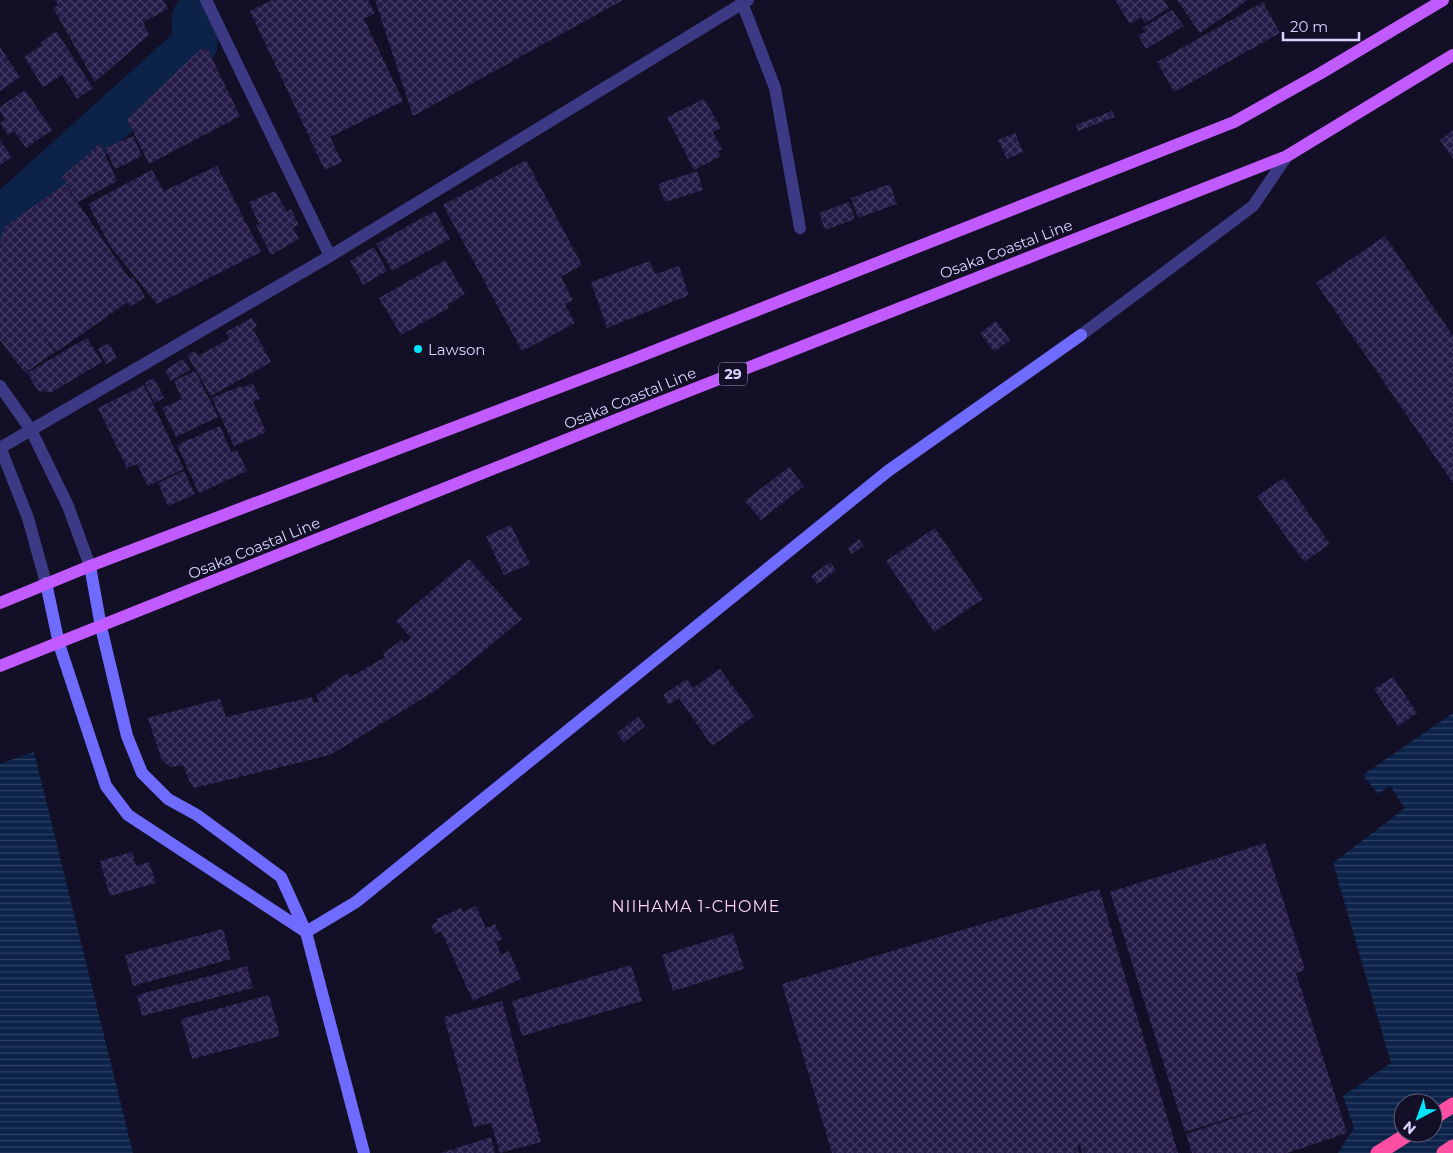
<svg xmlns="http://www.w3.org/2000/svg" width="1453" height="1153" viewBox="0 0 1453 1153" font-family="Montserrat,sans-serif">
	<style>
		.water { fill: url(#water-rules); fill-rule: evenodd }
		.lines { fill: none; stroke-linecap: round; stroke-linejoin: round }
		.river { stroke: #0c2248; stroke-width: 45 }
		.building { fill: url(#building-cross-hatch) }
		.street { stroke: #3d3a85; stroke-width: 12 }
		.secondary { stroke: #6f6bff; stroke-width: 12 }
		.primary { stroke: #c25bff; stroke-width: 12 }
		.highway { stroke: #ff4fa3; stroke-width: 15 }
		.poi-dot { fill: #00e5ff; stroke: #130f26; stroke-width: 2 }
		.labels { text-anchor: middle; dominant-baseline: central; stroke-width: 4; stroke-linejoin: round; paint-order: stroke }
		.shield { fill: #130f26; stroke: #9e99be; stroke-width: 1 }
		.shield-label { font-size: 14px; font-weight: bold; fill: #d9d4ff }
		.street-label { font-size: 15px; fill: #d9d4ff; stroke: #130f26 }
		.poi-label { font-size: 15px; fill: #d9d4ff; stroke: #130f26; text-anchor: start }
		.neighbourhood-label { font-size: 16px; letter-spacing: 1px; fill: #ffd6f0; stroke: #130f26 }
	</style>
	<defs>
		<pattern id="water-rules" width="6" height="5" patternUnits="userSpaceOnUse" patternTransform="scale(1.25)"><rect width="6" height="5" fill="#0c2248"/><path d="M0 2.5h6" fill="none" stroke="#2f4163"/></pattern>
		<pattern id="building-cross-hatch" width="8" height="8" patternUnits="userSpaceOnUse" patternTransform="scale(1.25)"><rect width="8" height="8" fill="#241b47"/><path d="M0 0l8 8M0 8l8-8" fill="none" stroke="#433b63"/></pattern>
	</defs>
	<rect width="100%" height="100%" fill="#130f26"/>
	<path class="water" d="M1453,713V1153H1338L1354,1128L1343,1096L1391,1063L1333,863L1405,808L1390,786L1378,794L1363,775ZM1403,1103H1433V1133H1403Z
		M34,752L133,1153H0V764Z"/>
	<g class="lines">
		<path class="river" d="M0,220L195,44L194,18"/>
	</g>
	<path class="building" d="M55,0H163L168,9L143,22L149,35L95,82L53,8L58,5Z
		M272,0H368L375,13L364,19L403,101L330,137L342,162L325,170L313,146L322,141L313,145L250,11Z
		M375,0H623L413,116Z
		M1115,0H1164L1169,8L1145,23L1141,17L1130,24Z
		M1177,0H1248L1200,33Z
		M1263,2L1280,33L1174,92L1157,62Z
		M1172,10L1184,26L1146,49L1138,35L1145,32L1142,28Z
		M56,31L93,88L77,99L62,75L43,87L24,57L42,45L40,43Z
		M0,47L20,77L0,91Z
		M207,48L240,116L149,164L127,119L200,50Z
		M25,90L52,130L26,148L14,131L8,135L0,123L5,119L0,111V107Z
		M704,99L721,128L713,132L722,149L718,151L721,156L694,170L667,117Z
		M1112,111L1115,117L1078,131L1076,125Z
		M1453,130V159L1440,140Z
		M1015,133L1023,152L1007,159L998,140Z
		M133,136L142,156L115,169L105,148Z
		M0,140L12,157L0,165Z
		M100,143L117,181L78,202L62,177Z
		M526,160L582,265L561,277L573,300L565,304L575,323L522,351L443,205Z
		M217,166L261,252L157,304L110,246L88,204L152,170L164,191Z
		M697,171L703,190L665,202L658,184Z
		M65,184L130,279L133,277L145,297L130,307L128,302L56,352L30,314L55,352L25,373L0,340V243L4,227Z
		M890,184L897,204L858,218L851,198Z
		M275,191L287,212L291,209L299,225L293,227L299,239L271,255L256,225L259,224L249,202Z
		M849,202L855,219L825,230L819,213Z
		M435,211L450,239L392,271L376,244Z
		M1385,236L1453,336V483L1316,283Z
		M374,247L387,271L363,285L350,261Z
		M445,260L465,294L447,305L449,308L401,335L379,298Z
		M650,261L655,274L679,266L689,295L607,328L591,282Z
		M252,318L257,326L253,329L271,362L211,396L187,355L195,351L198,356L229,339L226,332Z
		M996,321L1010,340L994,352L980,333Z
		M87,338L102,362L52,392L38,391L27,373Z
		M109,343L117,358L106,364L98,349Z
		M183,359L190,370L171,381L165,370Z
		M195,371L218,417L176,437L162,408L182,399L174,381Z
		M154,378L164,398L154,403L145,383Z
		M253,383L260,399L253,402L266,432L234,446L212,398L241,386L242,388Z
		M144,385L184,469L148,486L137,464L127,468L98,408Z
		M220,426L231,452L237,450L247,471L199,493L177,445Z
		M789,467L804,486L761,520L745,501Z
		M184,471L195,494L168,506L158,483Z
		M1284,478L1330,544L1304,562L1257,496Z
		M511,525L530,564L504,575L486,536Z
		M935,528L983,599L934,632L886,561Z
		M859,539L864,546L852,554L848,548Z
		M469,559L522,619L435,691L330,755L194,788L190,783L183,765L170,767L162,761L148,718L220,699L226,717L312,697L314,703L319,702L316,695L348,673L351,677L385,657L383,653L402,640L404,644L411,638L396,621Z
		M830,562L836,570L817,584L811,576Z
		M720,669L754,716L712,746L679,698L669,705L663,695L687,679L693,688Z
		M1393,677L1417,713L1398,726L1374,689Z
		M638,717L645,726L624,743L617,733Z
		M1265,843L1305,970L1296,973L1347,1133L1287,1153H1192L1186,1134L1291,1099L1185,1132L1110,892Z
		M132,852L136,866L149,862L156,883L110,896L100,861Z
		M1099,889L1178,1153H1082L1080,1145L1077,1146L1079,1153H832L782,984Z
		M476,906L486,928L495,924L502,939L496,942L501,955L509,951L521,979L473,1001L441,931L435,934L431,925L437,922L436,919L461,908L463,912Z
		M223,929L231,959L133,986L125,955Z
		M733,933L744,969L673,991L662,955Z
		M631,965L642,1001L522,1036L512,1001Z
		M247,966L253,988L142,1016L137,995Z
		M269,995L280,1036L192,1059L181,1019Z
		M502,1001L541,1142L500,1153L491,1123L474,1127L444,1017Z
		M491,1137L495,1153H441Z"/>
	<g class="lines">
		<path class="street" d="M206,0L330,256
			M741,0L775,88L800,228
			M1081,335L1253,206L1287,156
			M0,386L31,430L68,506L90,566
			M0,447L28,518L46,583
			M0,448L330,256L748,0"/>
		<path class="secondary" d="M90,566L101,627L127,736L142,773L168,799L197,815L281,877L306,932L364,1153
			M46,583L59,644L106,786L128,815L306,932
			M306,932L356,902L888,471L1081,335"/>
		<path class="primary" d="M0,603L90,566L631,360L1234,122L1321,73L1443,0
			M0,666L653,405L1287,156L1453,55"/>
		<path class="highway" d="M1433,1118L1453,1105
			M1378,1153L1410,1133
			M1444,1153L1453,1147"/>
	</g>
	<circle class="poi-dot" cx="418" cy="349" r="5"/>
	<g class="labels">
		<rect class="shield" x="719" y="362.5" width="28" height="23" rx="4"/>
		<g class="shield-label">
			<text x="733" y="374">29</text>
		</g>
		<g class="street-label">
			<text transform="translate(1006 249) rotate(-21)">Osaka Coastal Line</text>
			<text transform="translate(630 398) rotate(-22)">Osaka Coastal Line</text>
			<text transform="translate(254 548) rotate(-22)">Osaka Coastal Line</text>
		</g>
		<g class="poi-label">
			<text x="428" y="349">Lawson</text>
		</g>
		<g class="neighbourhood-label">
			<text x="696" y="906">NIIHAMA 1-CHOME</text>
		</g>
	</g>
	<g transform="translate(1418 1118) rotate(221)"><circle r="24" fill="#130f26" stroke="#625e7d"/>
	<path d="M0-4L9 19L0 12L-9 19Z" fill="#00e5ff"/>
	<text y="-8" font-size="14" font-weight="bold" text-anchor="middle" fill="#d9d4ff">N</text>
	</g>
	<path d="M1283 32v8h76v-8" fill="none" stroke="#d9d4ff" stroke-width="2.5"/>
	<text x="1290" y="32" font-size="15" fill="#d9d4ff" stroke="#130f26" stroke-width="4" paint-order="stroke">20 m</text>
</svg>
